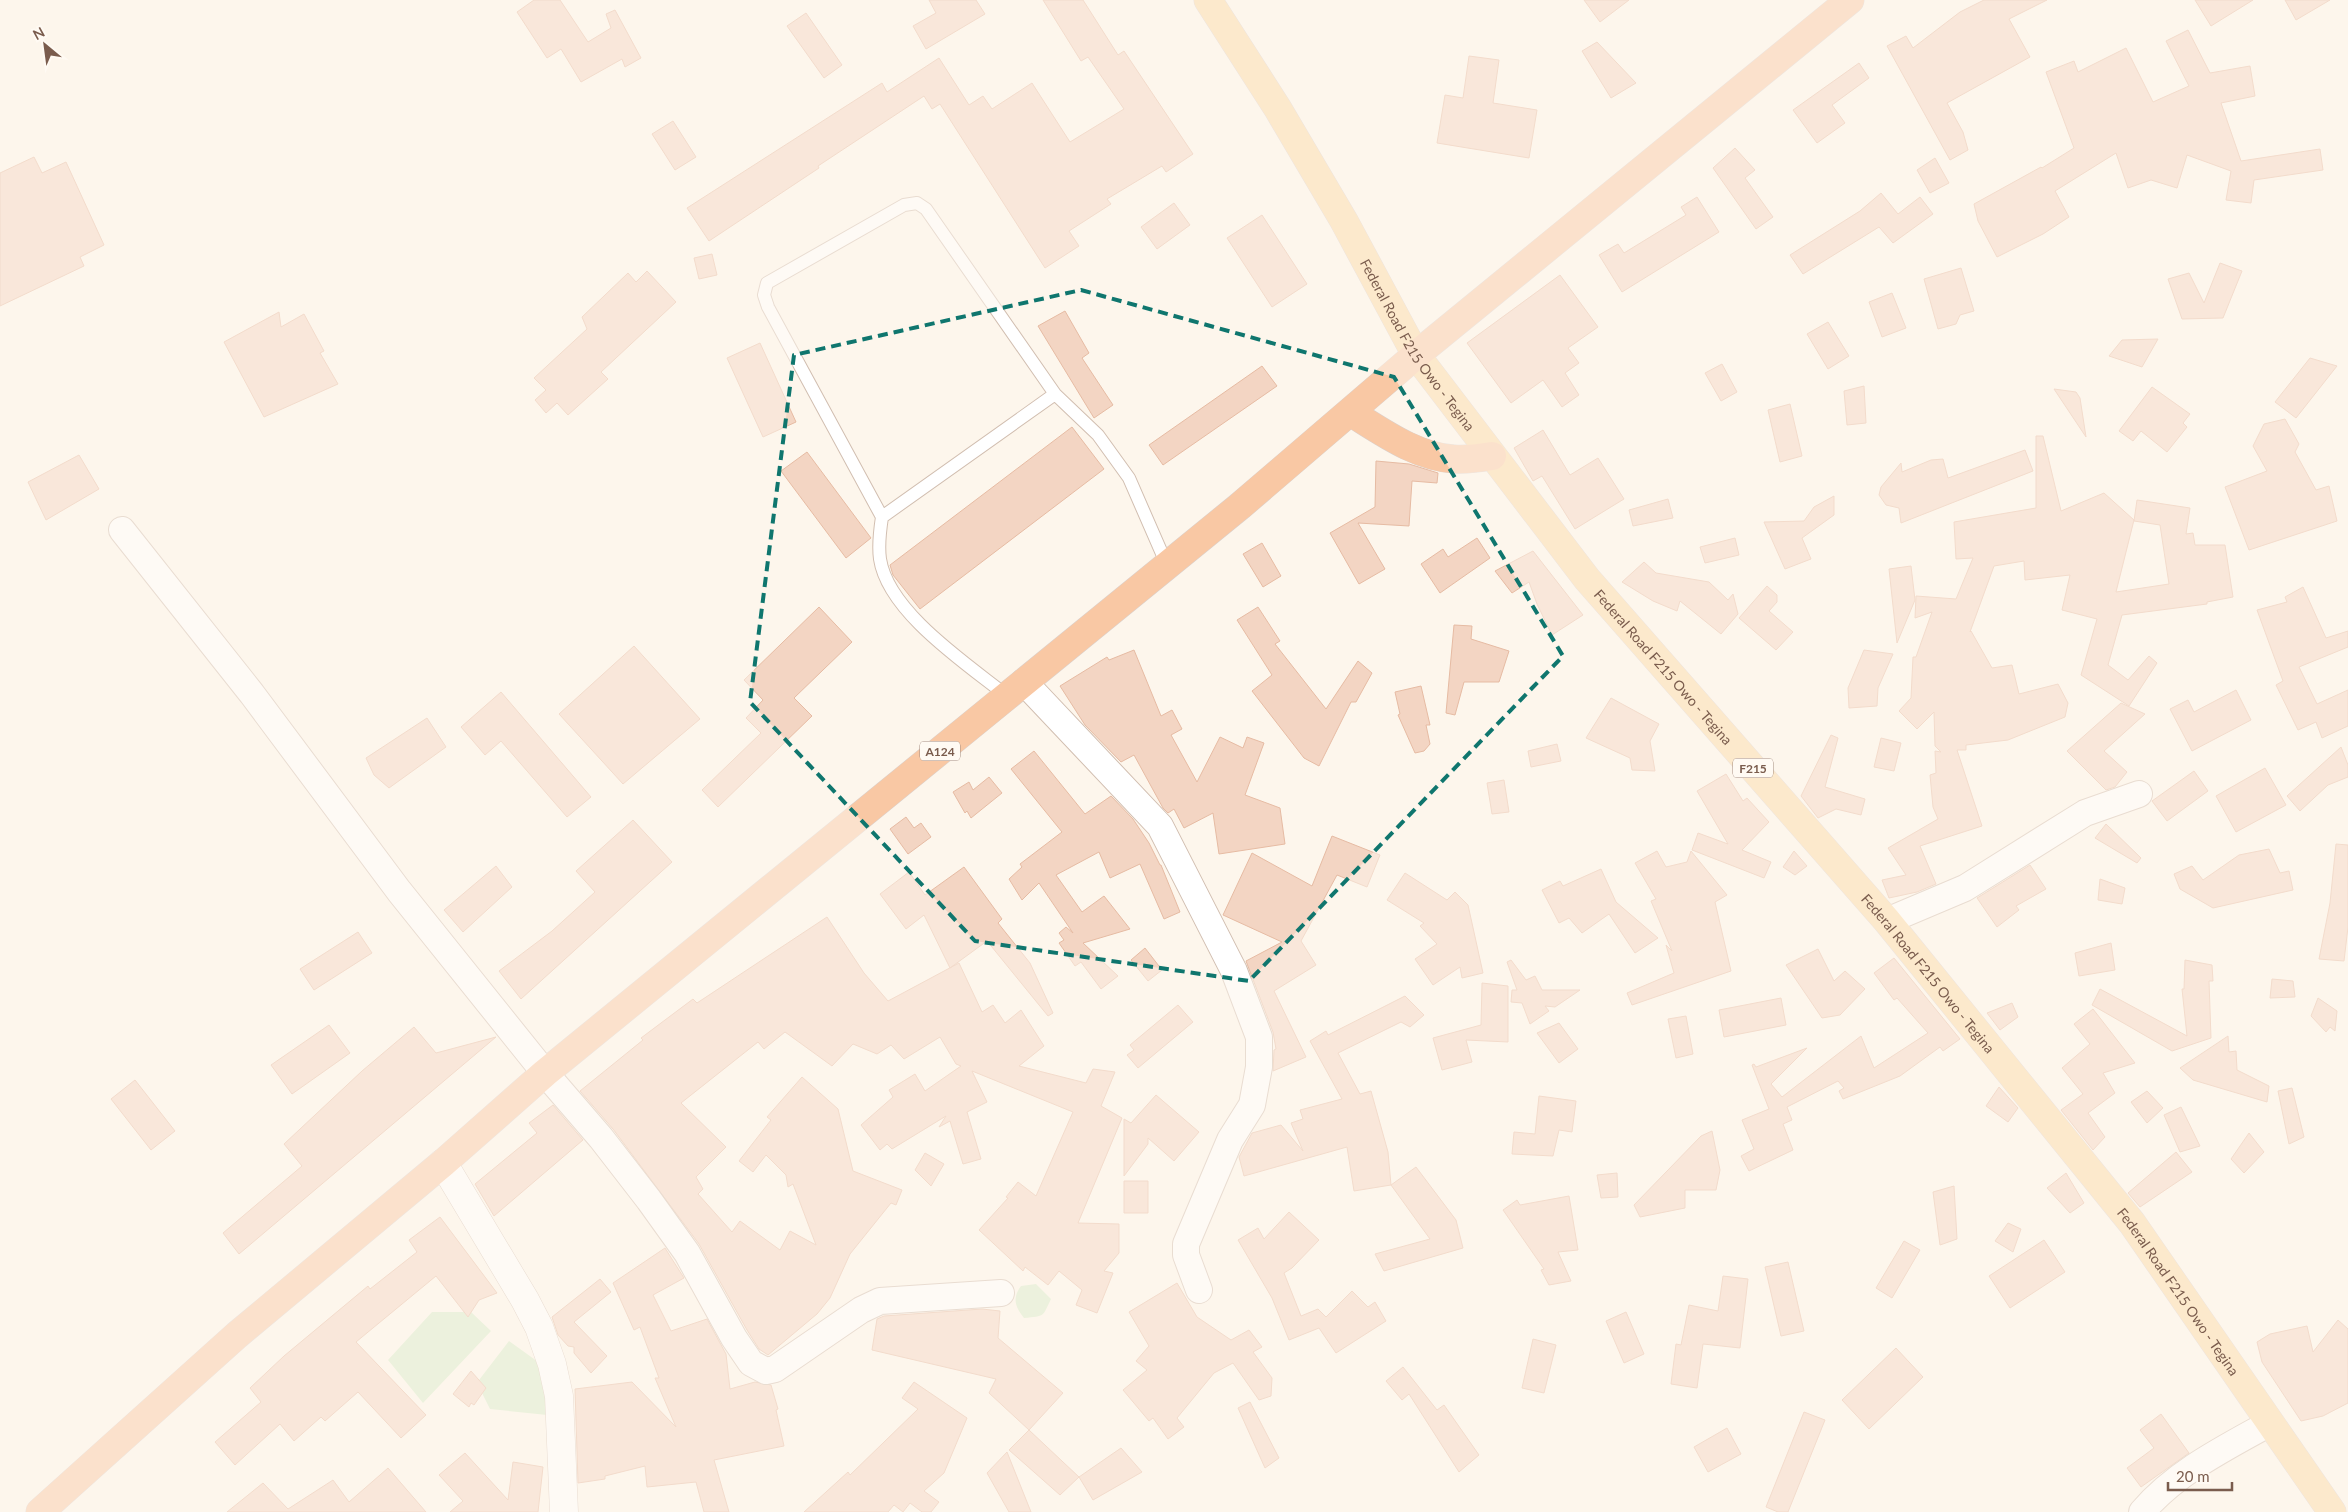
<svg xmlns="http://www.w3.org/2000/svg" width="2348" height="1512" viewBox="0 0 2348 1512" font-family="Lato,sans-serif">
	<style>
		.green { fill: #d8ecc9 }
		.building { fill: #f3d5c3; stroke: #e6bba3 }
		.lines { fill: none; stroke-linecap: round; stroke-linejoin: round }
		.service-casing { stroke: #d1beb0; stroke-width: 14 }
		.minor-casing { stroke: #d1beb0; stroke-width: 28 }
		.tertiary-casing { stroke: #d1beb0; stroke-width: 29 }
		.primary-casing { stroke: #dad1cd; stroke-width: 29 }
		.trunk-casing { stroke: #dad1cd; stroke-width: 29 }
		.service { stroke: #fff; stroke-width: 12 }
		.minor { stroke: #fff; stroke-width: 26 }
		.tertiary { stroke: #fff; stroke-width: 28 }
		.primary { stroke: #fbd9a5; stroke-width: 28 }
		.trunk { stroke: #f9c8a4; stroke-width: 28 }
		.marked { fill: none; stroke: #0f766e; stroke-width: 4; stroke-dasharray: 10 6; stroke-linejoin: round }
		.labels { text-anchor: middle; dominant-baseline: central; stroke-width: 4; stroke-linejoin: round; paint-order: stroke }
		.shield { fill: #fffaf3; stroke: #a28b7f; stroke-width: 1 }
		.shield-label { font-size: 12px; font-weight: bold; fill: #7a5c4d }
		.street-label { font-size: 14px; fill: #7a5c4d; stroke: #fffaf3 }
	</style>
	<rect width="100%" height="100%" fill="#fdf6ec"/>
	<path class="green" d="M1036,1284L1051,1299C1042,1317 1046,1316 1024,1318C1015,1307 1012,1298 1021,1286Z
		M432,1312H471L491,1331L423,1403L388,1360Z
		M509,1341L541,1364L547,1415L490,1409L482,1393L479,1380Z"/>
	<path class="building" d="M534,0H560L588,42L611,28L606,14L615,10L641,58L625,67L622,59L581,82L561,49L547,58L517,12Z
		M929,0H976L985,14L926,49L913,26L936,13Z
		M1043,0H1083L1118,55L1124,51L1193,154L1166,172L1162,166L1107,199L1111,204L1069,231L1079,246L1045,268L940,104L932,109L924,96L818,166L819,168L709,241L687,208L882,83L887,92L939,58L969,105L983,96L992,109L1032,83L1070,142L1124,109L1088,57L1081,61Z
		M1584,0H1629L1600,22Z
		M1984,0H2047L2009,19L2030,57L1947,103L1963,132L1968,150L1950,160L1887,46L1906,36L1913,48L1960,12Z
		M2195,0H2253L2211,26Z
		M2285,0H2330L2296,20Z
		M806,13L842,65L824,78L787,26Z
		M2188,30L2210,73L2250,66L2255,96L2221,103L2241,161L2320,149L2323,170L2254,180L2251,203L2226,200L2231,171L2187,155L2177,188L2151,180L2128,188L2116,153L2055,191L2069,217L2043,234L1997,257L1978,221L1974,204L2041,167L2042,168L2074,148L2046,72L2074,61L2078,72L2126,48L2153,102L2189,86L2166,41Z
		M1597,42L1636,83L1611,98L1582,51Z
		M1469,56L1499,60L1493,103L1537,110L1529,158L1437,143L1445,95L1463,98Z
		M1859,63L1869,78L1832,105L1845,123L1817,143L1793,110Z
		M673,121L696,157L675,170L652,134Z
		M1735,148L1755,170L1745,178L1773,217L1756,229L1713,168Z
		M34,157L42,173L66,162L104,245L80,257L84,266L0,306V173Z
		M1935,158L1949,183L1930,193L1917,170Z
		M1881,193L1898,214L1920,197L1933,214L1893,243L1879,227L1803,274L1790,255L1860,211Z
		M1697,197L1719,232L1622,292L1599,255L1618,244L1624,253L1686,215L1681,207Z
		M1174,203L1190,225L1157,249L1141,227Z
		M1262,215L1307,284L1272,307L1227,238Z
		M712,254L717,275L699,279L694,258Z
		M2220,263L2242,271L2223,318L2182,319L2168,279L2189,273L2204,303Z
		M1961,268L1974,311L1960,315L1956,324L1938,329L1924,279Z
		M647,271L676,302L601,372L608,379L568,415L557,403L546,413L535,400L546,390L534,378L587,329L582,317L628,273L636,282Z
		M1560,275L1598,327L1568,348L1579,363L1565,373L1579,395L1562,407L1543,380L1511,403L1467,343Z
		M1892,293L1906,328L1882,337L1869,302Z
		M1065,311L1089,353L1082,358L1113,405L1094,418L1038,326Z
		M279,312L281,327L304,314L324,351L320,353L338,384L264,417L224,342Z
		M1828,322L1849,356L1828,369L1807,334Z
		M2158,339L2142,367L2109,356L2122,340Z
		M760,343L796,422L763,437L727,358Z
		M2310,358L2337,366L2296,418L2275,402Z
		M1722,364L1737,392L1721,401L1705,373Z
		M1262,366L1277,386L1163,465L1149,445Z
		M1864,386L1866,423L1847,425L1844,391Z
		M2152,387L2190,414L2183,423L2187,427L2167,452L2141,431L2133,441L2119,431Z
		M2054,389L2076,392L2080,398L2086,437Z
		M1790,404L1802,456L1780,462L1768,410Z
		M2285,419L2299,444L2295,452L2316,490L2329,486L2337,521L2249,550L2225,487L2267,471L2253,446L2264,424Z
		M1072,427L1104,469L920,609L893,575L890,565Z
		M1543,430L1570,475L1598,458L1624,499L1575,529L1542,476L1533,481L1514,448Z
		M2036,436H2043L2061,511L2104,493L2134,520L2116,592L2169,584L2160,525L2134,521L2137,500L2190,508L2186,534L2193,533L2195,545H2225L2233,597L2207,602V604L2122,615L2108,665L2128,680L2149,656L2157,663L2129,706L2081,675L2097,619L2062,610L2070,575L2025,580L2024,561L1994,566L1970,632L1971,631L1992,668L2012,665L2019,694L2058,684L2068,703L2065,717L2008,740L1966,745V750H1957L1982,826L1920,846L1936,884L1917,892L1889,898L1882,880L1906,875L1888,848L1938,819L1933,807L1930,775L1936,773L1935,751L1941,752L1935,746L1934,712L1917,729L1899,711L1911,698L1913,657H1916L1932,612L1915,618L1916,596L1956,599L1973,558L1956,559L1954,522L2036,508Z
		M2025,450L2033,471L1901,523L1899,508L1886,505L1879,495L1881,487L1901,463L1902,472L1931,460L1943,459L1948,478Z
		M807,452L871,538L846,558L781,471Z
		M79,455L99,489L46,520L28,482Z
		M1376,461L1409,464L1438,473L1437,483L1412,481L1409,526L1358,523L1385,569L1359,584L1330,533L1375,507Z
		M1834,496V515L1802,538L1811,559L1785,569L1764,522L1804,521L1814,507Z
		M1668,499L1673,518L1633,526L1629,510Z
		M1477,538L1490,558L1440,593L1421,564L1443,549L1448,557Z
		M1735,538L1739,555L1705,563L1700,547Z
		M1262,543L1281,576L1263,587L1243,554Z
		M1533,551L1583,615L1552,635L1537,604L1529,582L1512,593L1495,571Z
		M1644,562L1656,573L1709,582L1728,600L1733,594L1738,614L1721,634L1680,601L1677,611L1653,601L1622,582Z
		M1911,566L1915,600L1897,643L1889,569Z
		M1767,586L1777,595V602L1769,611L1793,632L1776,650L1739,618Z
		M2303,587L2326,638L2348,631V647L2299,667L2317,704L2348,690V726L2322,738L2316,722L2298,730L2276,685L2283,681L2257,610L2287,602L2285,597Z
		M819,607L852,642L794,698L812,716L718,807L702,790L761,733L746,718L763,700L744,680Z
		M1258,607L1280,641L1275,644L1326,709L1358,661L1372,673L1356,702H1351L1319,766L1304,758L1252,691L1272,675L1237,620Z
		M1454,625L1472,626L1471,639L1509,651L1499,682H1464L1455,715L1446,713Z
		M634,646L700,719L623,784L559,714Z
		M1134,650L1161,716L1172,710L1182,729L1171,735L1197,782L1220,737L1243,748L1247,737L1264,743L1245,795L1280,808L1285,844L1219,854L1213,813L1184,828L1174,809L1168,813L1163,808L1134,755L1121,762L1085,725L1060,686L1107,657L1109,660Z
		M1864,650L1893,654L1878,688L1877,706L1849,708L1848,688Z
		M1421,686L1430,725H1426L1430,744L1424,751L1415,753L1398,715L1400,714L1395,692Z
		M2236,690L2251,720L2192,751L2170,709L2188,700L2194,712Z
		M501,692L591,797L567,817L501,741L485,755L461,727Z
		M1611,698L1659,724L1650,741L1655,771L1632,770L1630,758L1586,738Z
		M2121,703L2145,714L2104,751L2127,772L2115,787L2106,790L2067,751Z
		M427,718L446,747L389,788L374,775L366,758Z
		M1831,735L1838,738L1825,787L1865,799L1861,815L1836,809L1818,818L1801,796Z
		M1881,738L1901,743L1894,771L1874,767Z
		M1557,744L1561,761L1531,767L1528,751Z
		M2341,747L2348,765V777L2328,785L2300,811L2287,796Z
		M1034,751L1085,814L1111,796L1133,819L1149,843L1160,865H1161L1180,912L1164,919L1140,864L1110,878L1099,852L1056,875L1082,912L1104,896L1130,929L1083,943L1118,976L1101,989L1081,962L1075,966L1059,943L1064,940L1059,933L1066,927L1073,933L1039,883L1022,900L1009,879L1022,867L1020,864L1062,832L1011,769Z
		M2265,768L2286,805L2236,832L2216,796Z
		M2194,771L2208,791L2167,821L2152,801Z
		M1726,774L1743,801L1747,798L1769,822L1742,850L1771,862L1764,878L1692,850L1698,833L1728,844L1697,791Z
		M989,777L1002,793L971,818L967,811L965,813L953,792L969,782L973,790Z
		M1504,780L1509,812L1492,814L1487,783Z
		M906,817L914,828L921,823L931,837L908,854L890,829Z
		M633,820L672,862L521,999L499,971L552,931L595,892L576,871Z
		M2106,824L2141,858L2137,863L2095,838Z
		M1332,836L1380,855L1367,887L1337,875L1301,941L1316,965L1274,991L1306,1057L1273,1071L1274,1050L1276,1049L1273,1032L1246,961L1282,942L1223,915L1252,853L1312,886Z
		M2336,844L2348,845V927L2344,961L2319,959L2330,903Z
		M2269,849L2280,873L2289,871L2293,890L2213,908L2180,889L2174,874L2192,866L2203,880L2239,855Z
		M1657,851L1666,867L1687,862L1691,851L1727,895L1715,902L1731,971L1632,1005L1627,993L1674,973L1666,945L1672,951L1651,901L1656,899L1635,863Z
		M1794,851L1807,866L1795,875L1783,867Z
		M2030,865L2046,889L2016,906L2019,910L1997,927L1977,898Z
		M496,866L512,887L463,932L444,910Z
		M964,867L1002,919L998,923L1030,963L1053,1013L1048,1016L987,941L950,968L924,915L906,929L880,894L909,872L925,895Z
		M1601,869L1616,902L1658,938L1635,953L1609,914L1582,933L1569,918L1559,923L1542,890L1560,881L1563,886Z
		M1405,873L1447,900L1455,892L1468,905L1483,973L1462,978L1460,967L1433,985L1415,959L1437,944L1420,926L1424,923L1387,900Z
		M2100,879L2125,888L2122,904L2098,900Z
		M827,917L864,973L888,1001L959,963L982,1012L993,1005L1005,1023L1021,1010L1044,1046L1019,1066L1086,1083L1093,1069L1115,1072L1101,1106L1122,1118L1078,1223L1119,1224V1253L1104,1271L1113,1273L1097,1313L1076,1305L1082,1290L1059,1271L1048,1285L1025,1267L1023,1271L979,1230L1008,1198L1006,1197L1018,1182L1036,1196L1073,1112L972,1071L987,1102L967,1112L981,1159L963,1164L950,1121L939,1127L946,1116L892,1149L887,1144L880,1150L861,1125L893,1097L889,1090L915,1074L925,1091L961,1066L956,1064L940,1037L904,1059L891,1045L877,1054L853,1044L832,1066L785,1032L764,1049L758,1042L681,1103L726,1147L696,1177L703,1189L698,1194L732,1232L740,1221L780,1250L790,1231L816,1245L793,1184L788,1187L786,1175L766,1155L753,1172L739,1161L771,1120L767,1117L802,1077L838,1109L853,1171L902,1190L896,1205L891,1203L850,1254L830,1298L817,1314L768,1355L759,1349L747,1330L699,1244L613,1129L580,1091L643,1040L641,1038L693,999L697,1003Z
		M358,932L372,953L314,990L300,969Z
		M2111,943L2115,970L2079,976L2075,953Z
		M1145,948L1162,970L1148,981L1131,960Z
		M1818,949L1834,981L1845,971L1865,989L1840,1015L1822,1018L1786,965Z
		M1894,958L1960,1039L1943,1051L1940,1047L1900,1076L1843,1099L1839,1091L1844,1088L1838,1081L1787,1107L1792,1120L1783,1124L1793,1150L1749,1171L1741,1156L1754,1149L1742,1120L1769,1109L1752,1065L1754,1064L1756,1067L1807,1048L1771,1084L1782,1097L1861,1036L1874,1068L1928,1033L1897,998L1894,1000L1874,973Z
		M1511,960L1526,980L1535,976L1542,990H1580L1555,1007L1545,1006L1549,1011L1530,1024L1522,1003L1511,1002L1512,990H1517L1507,962Z
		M2185,960L2212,965L2213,981H2209L2211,1038L2172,1051L2092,1005L2100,989L2187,1036L2182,989H2184Z
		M2272,979L2293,981L2295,997L2270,998Z
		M1482,983L1508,986V1042L1466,1040L1472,1062L1442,1070L1433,1038L1481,1025Z
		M1405,996L1424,1015L1410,1027L1401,1022L1338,1053L1360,1094L1371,1091L1388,1152L1391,1185L1354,1191L1347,1147L1244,1176L1239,1157L1252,1133L1281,1125L1303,1151L1291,1123L1303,1119L1300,1110L1342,1099L1310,1041L1326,1031L1328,1035Z
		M1781,998L1786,1025L1724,1037L1719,1010Z
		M2318,998L2337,1011L2335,1031L2330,1027L2326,1032L2311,1016Z
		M2012,1003L2018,1017L2000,1030L1987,1013Z
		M1178,1005L1193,1022L1138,1068L1127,1055L1134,1050L1130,1045Z
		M2093,1009L2135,1063L2103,1073L2115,1093L2088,1113L2105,1137L2093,1150L2061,1110L2083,1094L2062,1068L2090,1044L2074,1024Z
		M1686,1016L1693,1054L1676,1058L1668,1019Z
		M1559,1023L1578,1049L1559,1063L1537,1033Z
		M329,1025L350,1053L292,1094L271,1065Z
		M414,1027L436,1053L496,1037L239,1254L223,1233L302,1166L284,1144L362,1071Z
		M2228,1036L2229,1052L2236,1051L2237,1070L2269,1086L2267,1102L2193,1080L2180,1068Z
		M135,1080L175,1131L151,1150L111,1099Z
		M1999,1087L2018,1108L2008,1122L1986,1106Z
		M2292,1088L2304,1137L2289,1144L2278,1091Z
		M2147,1091L2163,1108L2147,1123L2131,1102Z
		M1156,1095L1199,1132L1174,1161L1148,1138V1144L1124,1176V1119L1131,1123Z
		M1539,1096L1576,1101L1572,1132L1559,1130L1553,1156L1512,1154L1514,1132L1535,1134Z
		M553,1105L583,1140L494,1216L475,1184L537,1133L529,1123Z
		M2181,1107L2200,1146L2180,1152L2164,1115Z
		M1712,1131L1720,1170L1716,1190H1685V1208L1640,1217L1634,1205L1701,1136Z
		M2249,1133L2264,1152L2244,1173L2231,1159Z
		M2176,1152L2192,1172L2140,1207L2128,1193Z
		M925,1153L944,1164L931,1186L915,1170Z
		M1416,1167L1456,1220L1463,1248L1384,1271L1375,1254L1430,1239L1391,1185Z
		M1617,1173L1618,1197L1601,1198L1597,1175Z
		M2066,1173L2084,1203L2070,1213L2047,1188Z
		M1124,1181H1148V1213H1124Z
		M1954,1186L1957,1239L1940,1245L1933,1192Z
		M1569,1196L1578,1250L1558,1252L1571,1281L1549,1285L1541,1270L1544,1269L1503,1210L1517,1200L1520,1205Z
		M1289,1212L1319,1240L1292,1268L1284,1273L1301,1316L1318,1309L1326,1317L1352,1291L1368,1307L1375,1302L1386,1321L1336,1353L1319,1328L1289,1340L1272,1298L1238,1240L1258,1228L1264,1239Z
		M440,1217L497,1293L479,1300L468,1317L436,1276L356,1342L426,1415L401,1438L358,1392L325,1421L321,1417L294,1441L280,1424L235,1465L215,1442L261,1402L250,1388L284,1356L368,1286L370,1289L417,1252L409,1240Z
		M2008,1223L2021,1229L2013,1252L1995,1241Z
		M2044,1240L2065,1272L2010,1308L1989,1276Z
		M1904,1241L1920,1250L1892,1298L1876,1288Z
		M665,1248L684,1278L653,1295L671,1331L707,1319L726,1354L730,1389L755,1382L771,1385L778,1409L776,1410L784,1446L714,1460L729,1512H704L696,1482L647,1487L645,1466L605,1476V1479L578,1483L575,1389L632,1382L676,1427L655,1378H659L640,1327L634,1330L613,1283Z
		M1788,1262L1804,1331L1781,1336L1765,1267Z
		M1723,1276L1748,1279L1740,1348L1703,1344L1697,1388L1671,1384L1676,1344L1681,1345L1689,1305L1718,1311Z
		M600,1279L611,1292L574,1322L607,1356L591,1373L574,1353V1347L568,1346L558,1335L552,1317Z
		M1177,1283L1197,1317L1231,1340L1249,1330L1262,1347L1253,1352L1272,1378L1271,1396L1259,1400L1233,1363L1214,1373L1177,1418L1184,1427L1168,1439L1153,1418L1149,1421L1123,1390L1147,1370L1136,1361L1149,1346L1129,1312Z
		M982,1309L1000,1311L998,1338L1063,1393L1029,1430L989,1393L996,1379L872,1350L877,1319L884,1316Z
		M1626,1312L1644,1354L1624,1363L1606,1321Z
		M2338,1320L2348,1329V1403L2323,1416L2301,1421L2262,1362L2257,1342L2270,1334L2307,1326L2313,1352Z
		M1533,1339L1556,1345L1544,1393L1522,1388Z
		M1896,1348L1923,1377L1869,1429L1842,1400Z
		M1403,1367L1437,1410L1444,1405L1479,1455L1459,1472L1409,1394L1402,1400L1386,1381Z
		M471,1371L486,1388L474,1405L471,1403L469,1407L453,1394Z
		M914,1382L967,1418L944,1473L924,1491L939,1502L931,1512H922L910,1503L903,1512L894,1505L888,1512H804L848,1472L850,1475L918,1409L902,1398Z
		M1250,1402L1279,1458L1265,1468L1238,1408Z
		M1804,1412L1825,1420L1788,1512H1778L1766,1507Z
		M2161,1414L2189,1453L2141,1487L2127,1468L2154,1448L2140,1430Z
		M1727,1428L1741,1454L1708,1472L1694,1447Z
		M1029,1430L1079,1477L1060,1495L1009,1450Z
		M1121,1448L1142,1472L1093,1500L1079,1477Z
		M1007,1452L1031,1512H1009L987,1473Z
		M465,1453L508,1500L513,1462L543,1467L538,1512H450L463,1501L439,1475Z
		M388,1468L426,1512H227L263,1483L288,1509L333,1480L349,1502Z"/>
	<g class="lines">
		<g class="service-casing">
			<path id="service" d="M882,517L1055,394
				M1007,696C967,664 888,612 880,559C878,545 880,530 882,517L768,307L764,295L767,283L904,205L917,203L926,209L1055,394L1098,435L1129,478L1167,565"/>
		</g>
		<g class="minor-casing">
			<path id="minor" d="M122,530L252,694L399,891L545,1073L601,1138L649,1200L687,1253L734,1338L751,1363L766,1371L775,1369L861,1310L880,1301L1001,1293
				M1024,682L1160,826L1234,971L1259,1037V1067L1252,1105L1230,1140L1186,1244V1255L1199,1290
				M1887,921L1965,888L2085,813L2139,794
				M2142,1512C2176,1472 2225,1448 2270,1423"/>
		</g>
		<g class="tertiary-casing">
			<path id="tertiary" d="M443,1163L525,1300L539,1327L552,1364L559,1396L564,1512"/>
		</g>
		<g class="primary-casing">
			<g id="primary">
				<path id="s1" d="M1208,0L1278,109L1344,221L1416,355L1587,579L1887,921L2132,1223L2332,1512"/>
			</g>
		</g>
		<g class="trunk-casing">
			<path id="trunk" d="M1350,412C1381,431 1416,457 1454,459C1467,460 1480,458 1492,456
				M40,1512L237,1335L443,1163L545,1073L1240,506L1416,355L1850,0"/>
		</g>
		<use href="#service" class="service"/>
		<use href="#minor" class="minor"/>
		<use href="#tertiary" class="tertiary"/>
		<use href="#primary" class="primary"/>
		<use href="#trunk" class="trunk"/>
	</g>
	<path d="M0 0H2348V1512H0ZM1081,290L1394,377L1563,656L1249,981L975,941L750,702L794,355Z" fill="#fdf6ec" fill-opacity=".55" fill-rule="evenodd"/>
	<path class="marked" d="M1081,290L1394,377L1563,656L1249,981L975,941L750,702L794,355Z"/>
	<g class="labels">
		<g class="shield">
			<rect x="920" y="741.5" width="40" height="19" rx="4"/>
			<rect x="1733" y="758.5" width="40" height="19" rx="4"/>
		</g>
		<g class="shield-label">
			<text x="940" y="751">A124</text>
			<text x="1753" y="768">F215</text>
		</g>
		<g class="street-label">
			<text stroke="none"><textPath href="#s1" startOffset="404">Federal Road F215 Owo - Tegina</textPath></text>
			<text stroke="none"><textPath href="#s1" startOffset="810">Federal Road F215 Owo - Tegina</textPath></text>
			<text stroke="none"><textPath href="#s1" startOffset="1215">Federal Road F215 Owo - Tegina</textPath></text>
			<text stroke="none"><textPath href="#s1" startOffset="1620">Federal Road F215 Owo - Tegina</textPath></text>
		</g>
	</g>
	<g transform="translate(45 45) rotate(331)" stroke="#fffaf3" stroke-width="4" paint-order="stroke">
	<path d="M0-4L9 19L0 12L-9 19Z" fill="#7a5c4d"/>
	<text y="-8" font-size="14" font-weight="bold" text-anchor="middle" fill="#7a5c4d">N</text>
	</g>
	<path d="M2168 1482v8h64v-8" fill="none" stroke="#7a5c4d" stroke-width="2.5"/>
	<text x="2176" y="1482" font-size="15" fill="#7a5c4d" stroke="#fffaf3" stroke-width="4" paint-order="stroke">20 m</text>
</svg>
